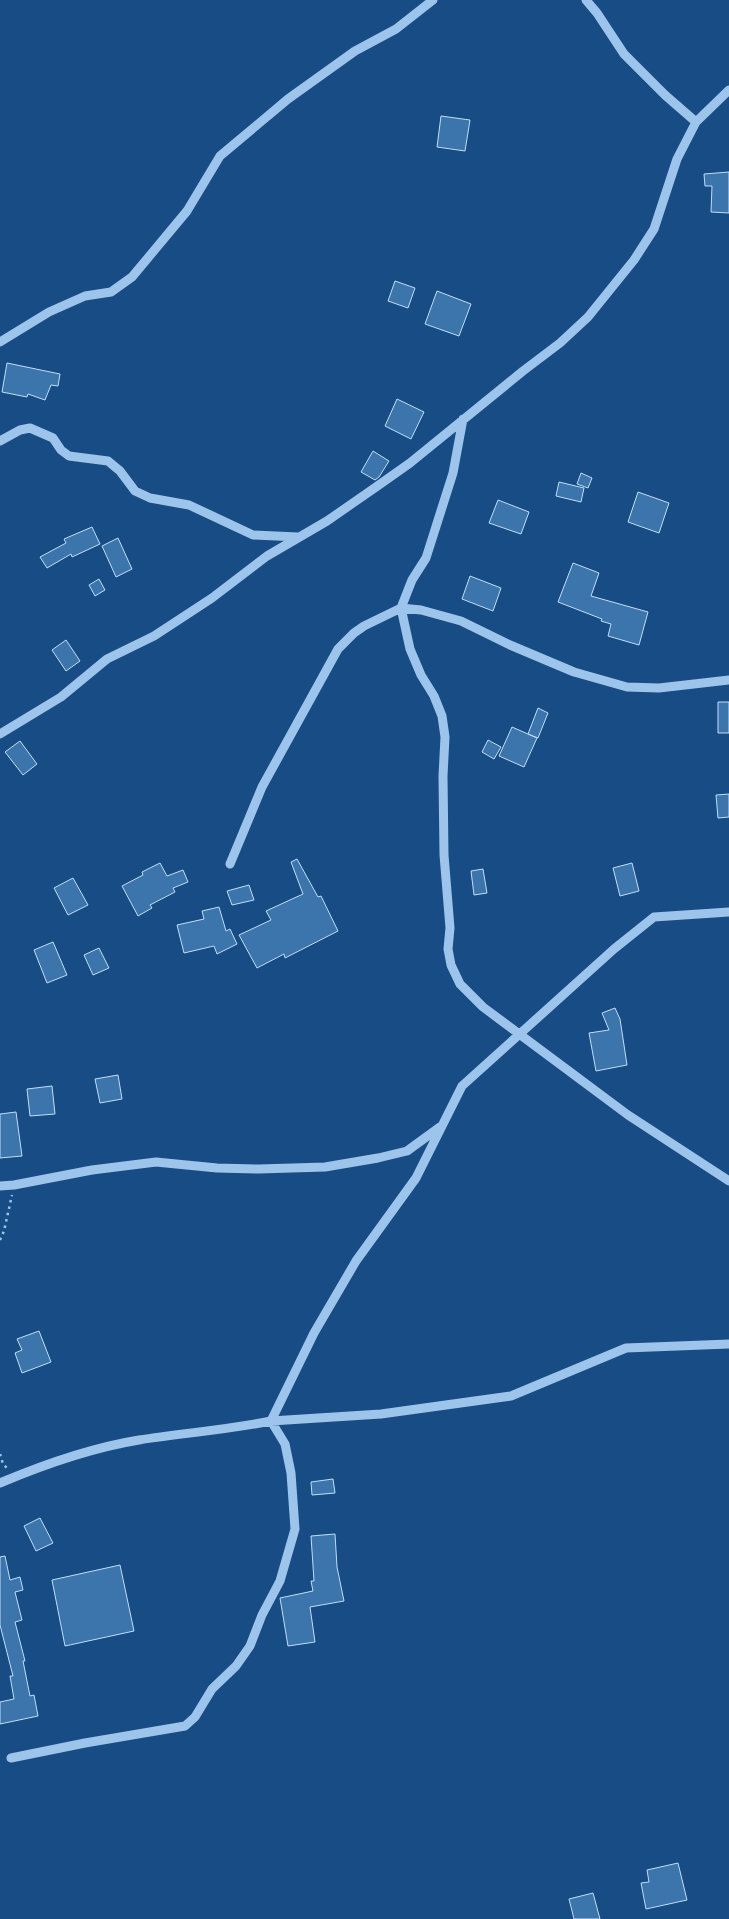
<svg xmlns="http://www.w3.org/2000/svg" width="729" height="1919" viewBox="0 0 729 1919" font-family="'Space Grotesk',sans-serif">
	<style>
		.building { fill: #3c74ac; stroke: #c2def9 }
		.lines { fill: none; stroke-linecap: round; stroke-linejoin: round }
		.path { stroke: #9dc5ec; stroke-width: 2.5; stroke-dasharray: 2.5 4; stroke-linecap: butt }
		.minor { stroke: #9dc5ec; stroke-width: 9 }
	</style>
	<rect width="100%" height="100%" fill="#184c84"/>
	<path class="building" d="M441,116L470,120L465,151L437,147Z
		M729,172V213L711,212L712,186H705L704,174Z
		M395,281L415,288L408,308L388,301Z
		M437,291L471,304L459,336L425,324Z
		M7,363L60,374L58,386L51,385L45,400L28,394L27,397L2,392Z
		M397,399L424,412L411,439L385,426Z
		M373,451L389,461L379,477L375,480L361,472Z
		M581,473L592,478L588,488L577,484Z
		M559,482L584,488L581,502L556,496Z
		M638,492L669,503L659,533L628,522Z
		M498,500L529,512L521,534L489,523Z
		M92,527L100,544L72,557L71,554L47,568L40,557L66,543L64,539Z
		M118,538L132,569L116,577L102,546Z
		M573,563L599,573L591,596L648,612L639,645L608,636L611,624L601,621L602,619L558,602Z
		M470,576L501,588L493,611L462,599Z
		M99,579L105,590L95,596L89,585Z
		M66,640L80,661L66,671L52,650Z
		M718,702H729V733H718Z
		M538,708L548,713L538,738L528,734Z
		M512,727L537,738L524,767L499,756Z
		M488,740L501,747L494,759L482,752Z
		M20,741L37,764L23,775L5,752Z
		M729,794V817L718,818L716,795Z
		M297,859L318,897L321,896L338,931L285,958L284,954L257,968L239,935L271,920L266,911L303,894L291,862Z
		M160,863L167,876L183,870L188,882L173,888L175,892L150,905L152,908L138,916L122,886L143,875L142,872Z
		M632,863L639,891L620,896L613,868Z
		M483,869L487,893L474,895L471,871Z
		M73,878L88,905L68,915L54,888Z
		M249,885L254,900L232,905L227,891Z
		M219,907L226,931L230,929L237,944L217,954L214,946L184,953L177,925L204,919L202,911Z
		M53,942L67,975L47,983L34,950Z
		M99,948L109,968L93,975L84,955Z
		M615,1008L620,1019L627,1065L596,1071L589,1033L609,1030L602,1013Z
		M118,1075L122,1099L100,1103L95,1079Z
		M52,1086L55,1114L30,1116L27,1089Z
		M16,1112L22,1156L0,1158V1114Z
		M39,1331L51,1362L22,1373L15,1353L22,1350L17,1339Z
		M333,1479L335,1493L312,1495L311,1482Z
		M40,1518L53,1543L36,1551L24,1526Z
		M335,1534L337,1567L344,1601L310,1607L315,1642L288,1646L280,1598L313,1591L311,1581H314L311,1536Z
		M5,1556L10,1580L20,1577L23,1590L15,1592L22,1620L15,1622L25,1661H23L30,1696L34,1695L38,1716L0,1724V1702L14,1699L10,1676H13L0,1625V1557Z
		M120,1565L134,1631L65,1646L52,1580Z
		M678,1863L687,1900L646,1909L641,1883L649,1882L647,1870Z
		M593,1893L600,1919H574L569,1899Z"/>
	<g class="lines">
		<path class="path" d="M0,1240L4,1231L12,1195
			M0,1454L3,1464L8,1469"/>
		<path class="minor" d="M586,0L597,13L624,54L665,95L696,122
			M0,342L49,312L85,296L111,292L132,277L187,211L220,156L288,99L355,51L396,29L433,0
			M463,419L453,473L426,558L412,580L401,608L410,649L421,675L434,696L442,716L445,737L443,776L444,855L450,928L448,949L451,965L460,984L483,1007L628,1115L729,1181
			M0,441L20,430L30,428L53,438L61,450L69,456L108,461L120,471L135,491L150,498L189,505L253,535L298,537
			M0,734L61,697L107,659L154,636L212,598L267,556L327,521L376,487L410,463L523,371L560,343L588,317L634,260L654,229L677,159L696,122L729,90
			M230,864L262,787L338,649L354,633L364,626L401,608L421,610L461,621L510,645L574,672L627,687L659,688L729,680
			M0,1186L14,1185L92,1170L156,1162L217,1168L259,1169L325,1167L378,1158L407,1151L440,1127
			M0,1483C45,1464 90,1448 139,1440C183,1433 227,1430 271,1421L314,1333L356,1261L416,1178L462,1086L614,949L654,917L729,912
			M11,1758L85,1743L185,1726L195,1717L212,1689L236,1666L250,1646L262,1615L280,1581L295,1529L291,1473L285,1444L271,1421L381,1414L511,1396L626,1348L729,1344"/>
	</g>
</svg>
